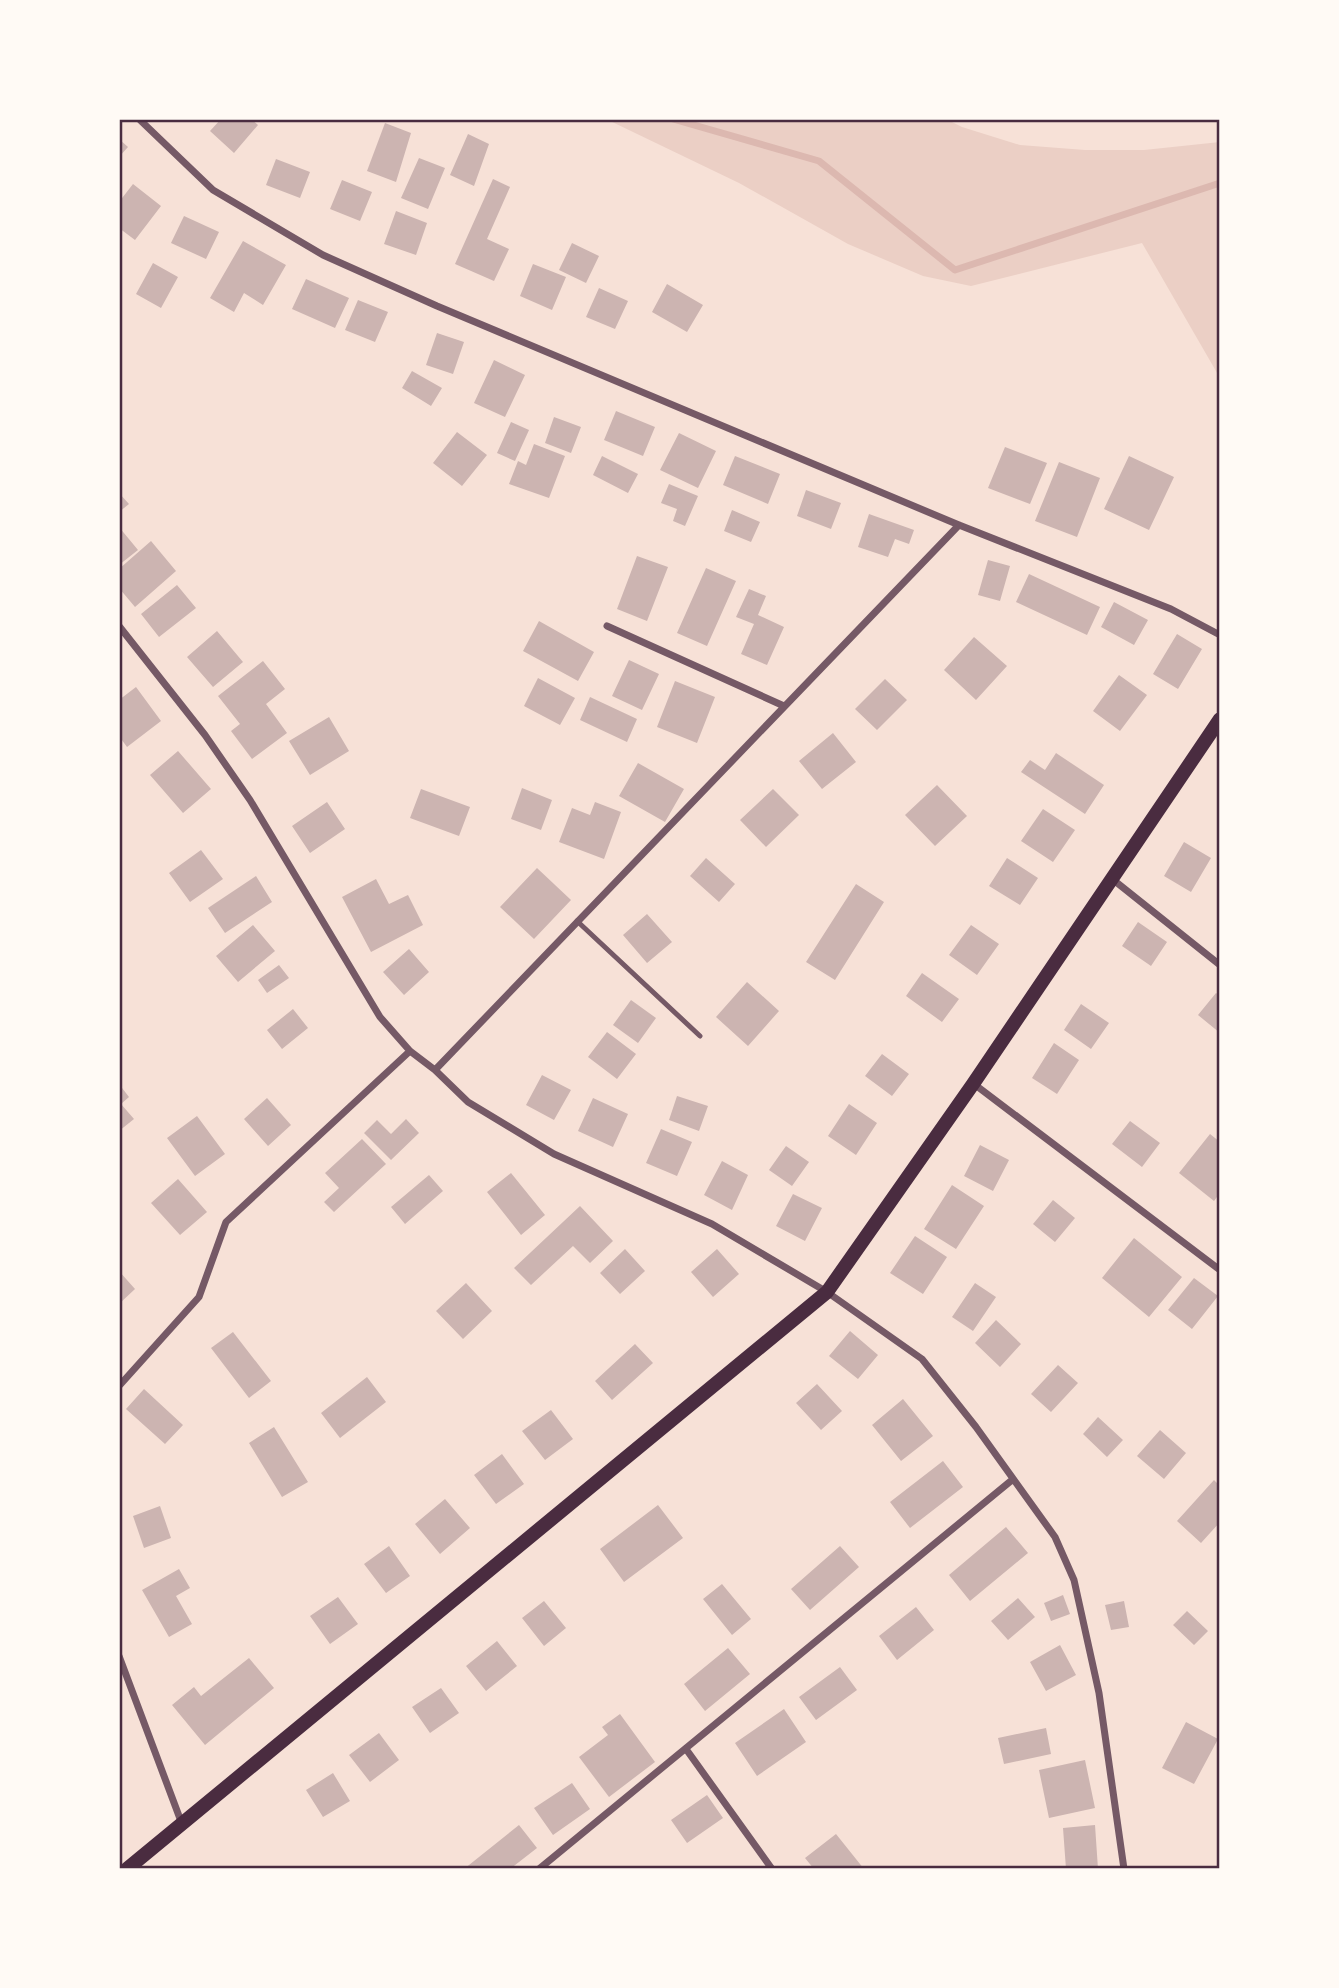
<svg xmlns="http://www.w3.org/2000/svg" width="1339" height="1988" viewBox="0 0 1339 1988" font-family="'DejaVu Sans',sans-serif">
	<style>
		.green { fill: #ebcfc5 }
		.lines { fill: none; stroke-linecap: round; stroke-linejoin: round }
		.stream { stroke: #dcb8b0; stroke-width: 7 }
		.building { fill: #ccb4b1 }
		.service { stroke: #755966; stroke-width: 5 }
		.minor { stroke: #755966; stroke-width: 7 }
		.secondary { stroke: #4a2c40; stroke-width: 14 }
		.neatline { fill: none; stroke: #4a2c40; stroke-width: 2.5 }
	</style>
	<rect width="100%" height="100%" fill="#f7e1d7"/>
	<path class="green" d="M606,119H946L962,127L1020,145L1085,150H1144L1220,142V378L1142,243L971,286L923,276L848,244L739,183Z"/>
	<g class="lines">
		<path class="stream" d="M673,119L819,161L955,270L1220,183"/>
	</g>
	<path class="building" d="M221,119H251L258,125L234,153L210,131Z
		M385,123L411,133L396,182L367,171Z
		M468,134L489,144L474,186L450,175Z
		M119,139L128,147L119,157Z
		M419,158L445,168L428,209L401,198Z
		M276,159L310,172L300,198L266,185Z
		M493,179L510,187L487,239L509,249L494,281L455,264Z
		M342,180L372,192L360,221L330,209Z
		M133,184L161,206L135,240L119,228V202Z
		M396,211L427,223L416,255L384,244Z
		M184,216L219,232L206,259L171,243Z
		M243,241L286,265L263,305L244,293L234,312L210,298Z
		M572,243L599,256L586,283L559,270Z
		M153,263L178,277L161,308L136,294Z
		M533,264L566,277L552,310L520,296Z
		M306,279L349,298L335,328L292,309Z
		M667,284L703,305L687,332L652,312Z
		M599,288L628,301L615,329L586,317Z
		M358,300L388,312L375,342L345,330Z
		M437,333L464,342L453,374L426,365Z
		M494,360L525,375L505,417L474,403Z
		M412,371L442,388L431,406L402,388Z
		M616,411L655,427L643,456L604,440Z
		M554,417L581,427L571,453L545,443Z
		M511,422L529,430L515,461L497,453Z
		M457,432L487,455L462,486L433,463Z
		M679,433L716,451L698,488L660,470Z
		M534,444L565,456L549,498L509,484L518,461L526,465Z
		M1005,447L1047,463L1030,504L988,488Z
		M602,456L638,474L628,493L593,475Z
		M735,456L780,474L768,504L723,485Z
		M1129,456L1174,477L1149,530L1104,509Z
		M1059,462L1100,478L1077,537L1035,521Z
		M669,484L698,496L685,526L673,521L677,509L661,503Z
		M806,490L841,503L831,529L797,516Z
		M119,493L129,504L119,512Z
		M732,510L760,522L751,542L724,531Z
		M869,514L914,530L909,544L895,539L888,557L858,547Z
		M119,527L138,550L119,565Z
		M151,541L176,571L135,607L119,588V569Z
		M637,556L668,567L647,621L617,609Z
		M988,560L1010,566L1000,601L978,595Z
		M706,568L736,581L707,646L677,633Z
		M1029,574L1100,607L1087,635L1016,602Z
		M177,585L196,608L159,637L141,614Z
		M749,589L766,596L758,615L784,627L767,665L741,654L754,624L736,617Z
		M1114,602L1148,620L1134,645L1101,627Z
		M539,621L594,652L578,681L523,651Z
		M217,631L243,662L213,687L187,657Z
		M1177,634L1202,649L1178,689L1153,674Z
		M974,637L1007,666L976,700L944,670Z
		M629,660L659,674L642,710L612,696Z
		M263,661L285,689L266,704L287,733L252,759L231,731L240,724L218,696Z
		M1119,675L1147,695L1120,731L1093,711Z
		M538,678L575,698L560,725L524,706Z
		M885,679L907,700L877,730L855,709Z
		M675,681L715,697L697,743L657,727Z
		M136,687L161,721L127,747L119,736V700Z
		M590,697L637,719L627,742L580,720Z
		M329,717L349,751L310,775L289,741Z
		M833,733L856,762L822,789L799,761Z
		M178,751L211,789L183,813L150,775Z
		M1056,753L1104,785L1085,814L1021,772L1030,760L1045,770Z
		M638,763L684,789L665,822L619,796Z
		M937,785L967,816L935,846L905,815Z
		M522,788L552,800L541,830L511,819Z
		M421,789L470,807L459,836L410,818Z
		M773,789L799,815L766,847L740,820Z
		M327,802L345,829L310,853L292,826Z
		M595,802L621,812L604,859L559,842L572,808L590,815Z
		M1043,809L1075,830L1053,862L1021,841Z
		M1184,842L1211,858L1191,892L1164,876Z
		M201,850L223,879L190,902L169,873Z
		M706,858L735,884L719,902L690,876Z
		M1007,858L1038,878L1020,905L989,886Z
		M537,868L571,900L534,939L500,907Z
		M256,876L272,902L225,933L208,908Z
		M376,879L389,904L408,895L423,925L371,952L342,897Z
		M856,884L884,902L835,980L806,962Z
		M647,914L672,942L647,963L623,935Z
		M1138,922L1167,942L1151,966L1122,946Z
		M253,925L275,951L238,982L216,956Z
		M971,925L999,944L977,975L949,955Z
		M409,949L429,972L404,995L383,972Z
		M279,965L289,978L267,993L258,980Z
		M922,973L959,999L942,1022L906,996Z
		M747,982L779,1011L748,1046L716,1017Z
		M1216,993L1220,996V1033L1198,1015Z
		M631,1000L656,1018L638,1043L613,1025Z
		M1081,1004L1109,1023L1091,1049L1064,1030Z
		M293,1009L308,1028L282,1049L267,1030Z
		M607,1032L636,1054L617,1079L588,1057Z
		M1054,1043L1079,1060L1057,1094L1032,1078Z
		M882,1054L909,1074L892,1096L865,1076Z
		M542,1075L571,1090L554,1120L526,1105Z
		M119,1084L129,1097L121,1104L134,1119L119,1131Z
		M677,1096L708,1106L699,1131L669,1120Z
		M267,1098L291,1125L268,1146L244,1119Z
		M593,1098L628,1114L613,1147L578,1131Z
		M849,1104L877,1123L856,1155L828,1136Z
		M197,1116L225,1154L195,1176L167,1138Z
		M406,1119L419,1133L391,1160L364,1133L377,1120L391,1134Z
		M1130,1121L1160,1143L1142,1167L1112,1144Z
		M661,1129L692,1142L677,1176L646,1163Z
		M1210,1134L1220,1142V1193L1214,1201L1179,1173Z
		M362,1139L386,1164L334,1212L324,1202L339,1188L325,1173Z
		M980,1145L1009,1160L993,1191L964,1176Z
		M786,1146L809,1162L792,1186L769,1170Z
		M722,1161L748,1175L732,1210L704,1195Z
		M511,1173L545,1215L521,1235L487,1192Z
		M429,1175L443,1191L405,1224L391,1207Z
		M178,1179L207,1212L180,1235L151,1203Z
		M952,1185L984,1206L956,1249L924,1229Z
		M793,1194L822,1208L805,1241L776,1226Z
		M1053,1200L1075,1218L1055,1242L1033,1224Z
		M580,1206L613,1241L590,1263L573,1246L531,1285L514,1268Z
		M915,1236L947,1257L923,1294L890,1273Z
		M1134,1238L1182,1277L1149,1317L1102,1278Z
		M625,1249L645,1271L620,1294L600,1273Z
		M717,1249L739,1274L713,1297L691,1272Z
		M119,1271L135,1289L119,1304Z
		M1194,1278L1218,1296L1192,1329L1168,1310Z
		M466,1283L492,1311L463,1339L436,1311Z
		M975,1283L996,1297L973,1331L952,1317Z
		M996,1320L1021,1344L1000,1367L975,1343Z
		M850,1331L878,1355L858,1379L829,1356Z
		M233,1332L271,1381L249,1398L211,1348Z
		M635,1344L653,1363L612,1400L595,1381Z
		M1058,1365L1078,1383L1051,1412L1031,1394Z
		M367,1377L386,1402L340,1438L321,1413Z
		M817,1384L842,1411L821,1430L796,1403Z
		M144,1389L183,1425L165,1444L126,1409Z
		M903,1399L933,1436L901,1461L872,1425Z
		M551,1410L573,1439L545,1460L522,1431Z
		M1098,1417L1123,1440L1107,1457L1083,1434Z
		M274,1427L308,1482L282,1497L249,1443Z
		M1160,1430L1186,1453L1164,1479L1137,1456Z
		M502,1454L524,1484L496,1504L474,1475Z
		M943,1461L963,1487L910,1528L890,1502Z
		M1214,1480L1220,1486V1522L1201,1543L1177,1521Z
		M445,1499L470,1528L440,1554L415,1524Z
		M658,1505L683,1538L624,1582L600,1549Z
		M160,1506L171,1538L144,1548L133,1516Z
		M1006,1527L1028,1553L970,1601L949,1575Z
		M389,1546L410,1576L386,1593L364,1564Z
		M840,1546L859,1567L810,1610L791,1589Z
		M179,1569L190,1588L176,1596L192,1624L169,1637L142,1590Z
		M722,1584L751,1619L732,1635L703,1599Z
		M1063,1595L1070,1614L1051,1621L1044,1603Z
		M338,1597L358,1624L330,1644L310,1616Z
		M1018,1598L1035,1617L1008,1640L991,1621Z
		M544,1601L566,1628L544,1646L522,1618Z
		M1124,1601L1129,1627L1111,1630L1105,1605Z
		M916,1607L934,1630L897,1660L879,1636Z
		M1187,1611L1208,1631L1194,1645L1173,1625Z
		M497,1641L517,1666L486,1691L466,1666Z
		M1060,1645L1076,1675L1046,1691L1030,1662Z
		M728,1648L750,1674L705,1711L684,1684Z
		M249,1658L274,1688L205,1745L172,1705L194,1687L201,1696Z
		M840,1667L857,1690L816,1720L799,1697Z
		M441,1688L459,1713L430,1733L412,1707Z
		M784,1709L806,1742L757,1776L735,1743Z
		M620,1714L655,1762L609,1797L579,1757L608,1735L602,1727Z
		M1186,1722L1218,1739L1194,1784L1162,1768Z
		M1046,1728L1051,1754L1004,1764L998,1738Z
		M379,1733L399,1760L370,1782L349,1755Z
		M1085,1760L1095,1808L1049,1818L1039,1770Z
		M333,1773L350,1801L323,1817L306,1790Z
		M572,1783L590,1809L553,1835L534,1808Z
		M707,1795L723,1818L687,1843L671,1820Z
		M519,1825L537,1848L510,1869H464Z
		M1095,1825L1098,1869H1066L1063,1828Z
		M836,1834L864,1869H814L805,1858Z"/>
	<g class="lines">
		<path class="service" d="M577,921L700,1036"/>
		<path class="minor" d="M139,119L213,190L323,255L437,306L959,525L1171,609L1220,635
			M119,626L205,735L250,800L380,1017L410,1051L435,1070L468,1102L554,1154L712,1224L827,1292L922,1359L976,1427L1055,1537L1074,1580L1099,1693L1124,1869
			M607,626L784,706
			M1111,878L1220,965
			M435,1070L959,525
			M974,1084L1220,1270
			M119,1386L199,1297L226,1222L410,1051
			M119,1656L182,1824
			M686,1749L772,1869
			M539,1869L1012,1480"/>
		<path class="secondary" d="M127,1869L827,1292L973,1084L1220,719"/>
	</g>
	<rect width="1339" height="1988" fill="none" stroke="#fffaf5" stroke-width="242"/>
	<rect x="121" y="121" width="1097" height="1746" class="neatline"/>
</svg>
